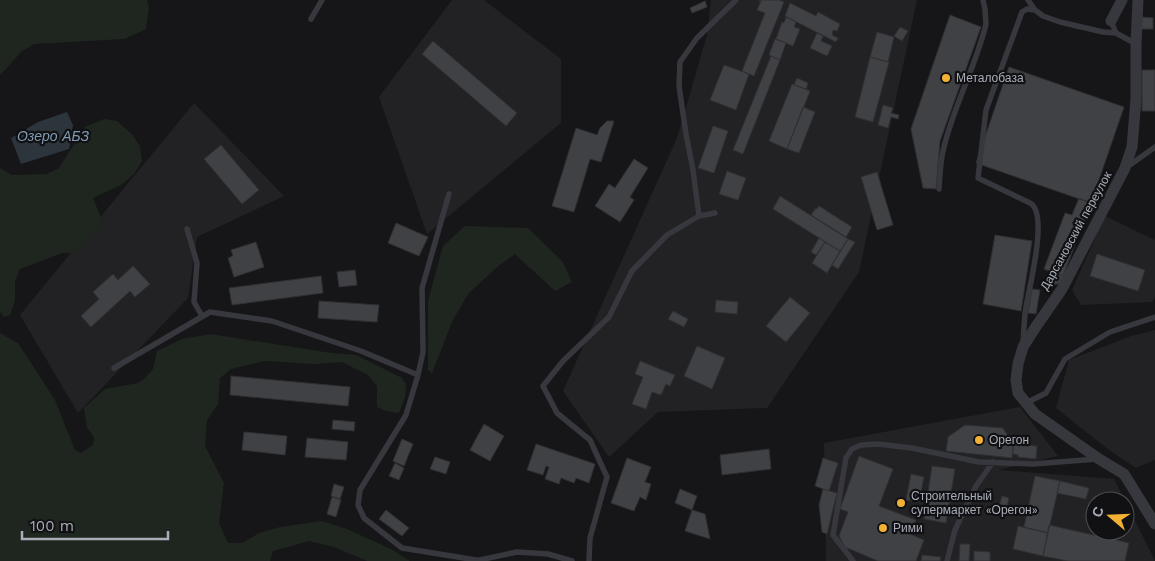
<svg xmlns="http://www.w3.org/2000/svg" width="1155" height="561" viewBox="0 0 1155 561" font-family="'Work Sans',sans-serif">
	<style>
		.built { fill: #222225 }
		.green { fill: #1e261f }
		.water { fill: #2c353c }
		.building { fill: #404145; stroke: #303034 }
		.lines { fill: none; stroke-linecap: round; stroke-linejoin: round }
		.lane { stroke: #37383d; stroke-width: 5.5 }
		.street { stroke: #37383d; stroke-width: 11 }
		.poi-dot { fill: #f2b134; stroke: #111113; stroke-width: 2 }
		.labels { text-anchor: middle; dominant-baseline: central; stroke-width: 4.5; stroke-linejoin: round; paint-order: stroke }
		.poi-label { font-size: 12px; fill: #a8adb8; stroke: #111113; text-anchor: start }
		.street-label { font-size: 12px; fill: #a8adb8; stroke: #111113 }
		.water-label { font-size: 14px; font-style: italic; fill: #7f9bb3; stroke: #111113 }
	</style>
	<rect width="100%" height="100%" fill="#161618"/>
	<path class="built" d="M452,0H484L561,59V123L427,234L379,97Z
		M711,0H917L859,272L767,408L658,412L609,457L563,391L677,138L707,35Z
		M194,103L284,196L197,237L188,298L78,413L20,315Z
		M1105,216L1155,240V297L1152,302L1081,305L1072,290Z
		M1155,330V460L1136,468L1109,450L1056,408L1069,360L1131,336Z
		M1020,407L1058,456L999,470L1114,479L1125,501H1095V531H1125V501L1155,561H826L824,443Z"/>
	<path class="green" d="M0,0H147L149,8L146,29L124,39L34,44L22,51L7,68L0,75Z
		M104,119L117,121L133,135L140,147L142,161L134,174L121,185L93,198L103,223L75,253H62L20,269L15,281V301L10,315L4,317L0,312V168L12,175L47,174L59,168L85,127Z
		M465,226L528,228L563,262L572,282L555,291L515,254L497,267L468,294L452,322L432,373L428,370V301L443,246Z
		M0,333L18,343L55,400L75,450L81,453L93,445L94,438L87,427L84,408L105,389L138,383L144,379L153,369L157,351L182,339L211,334L331,353L356,355L402,378L406,384L405,397L399,413L386,411L377,407V386L368,375L342,362L317,364L265,361L231,369L220,378L218,404L207,420L205,446L224,483L219,523L228,543H242L259,533L280,527L322,521L347,529L391,549L410,561H367L334,547L309,541L273,551L270,561H0Z"/>
	<path class="water" d="M67,112L73,125L69,149L21,164L11,138L38,122Z"/>
	<path class="building" d="M758,0H779L784,2L754,76L742,71L765,13L757,10L761,1Z
		M705,1L707,7L692,13L690,8Z
		M790,3L816,16L818,12L840,24L837,31L833,30L832,35L838,38L836,42L785,16Z
		M950,15L981,27L940,141L936,189L923,188L911,129Z
		M786,17L796,22L794,27L800,29L793,46L776,39L782,22L784,23Z
		M1142,17L1153,18V29H1141Z
		M900,27L908,31L902,41L894,36Z
		M877,32L894,37L888,62L870,57Z
		M817,33L823,36L821,41L832,46L827,56L810,48Z
		M775,39L786,43L780,60L769,55Z
		M433,41L517,113L506,126L422,54Z
		M771,56L780,60L743,154L733,150Z
		M870,57L889,62L873,122L855,117Z
		M724,65L749,74L736,110L710,100Z
		M1009,67L1124,107L1091,203L976,163Z
		M1142,70H1155V111H1142Z
		M797,78L808,83L806,89L794,85Z
		M792,84L810,91L787,149L769,141Z
		M883,105L893,108L891,113L899,115L898,119L891,117L888,128L878,125Z
		M803,107L815,112L799,153L787,149Z
		M607,121H614L601,162L590,159L574,212L552,206L576,128L597,135L600,128Z
		M713,126L728,131L714,173L698,168Z
		M221,145L259,190L242,204L204,159Z
		M634,159L648,168L630,197L634,200L620,222L595,206L609,184L615,188Z
		M727,171L746,178L738,200L719,194Z
		M877,172L893,225L877,230L861,177Z
		M780,196L848,239L840,251L773,209Z
		M1079,198L1091,203L1063,276L1044,269L1065,213L1072,215Z
		M819,206L852,227L846,237L811,215L816,208L817,209Z
		M396,223L428,237L419,256L388,243Z
		M995,235L1032,241L1021,311L983,304Z
		M819,238L825,242L816,255L811,252Z
		M848,239L855,242L838,269L832,265Z
		M256,242L264,267L234,277L228,258L233,256L231,250Z
		M825,242L840,251L827,273L812,263Z
		M1097,254L1145,270L1138,291L1090,276Z
		M133,266L150,284L135,297L130,291L91,327L81,316L99,299L93,292L113,274L118,280Z
		M355,270L357,285L339,287L337,272Z
		M1050,271L1063,276L1062,282L1052,286L1047,284Z
		M321,276L323,293L232,305L229,288Z
		M1032,289L1040,290L1036,314L1028,313Z
		M790,297L810,313L786,342L766,326Z
		M716,300L738,302L737,314L715,312Z
		M319,301L379,305L377,322L318,318Z
		M673,311L688,319L684,327L668,319Z
		M697,346L725,358L712,389L684,376Z
		M640,361L675,375L670,386L666,384L661,395L652,392L646,409L632,404L643,377L635,374Z
		M231,376L350,387L348,406L230,395Z
		M333,420L355,422L354,431L332,429Z
		M484,424L504,436L490,461L470,450Z
		M965,425L1003,428L1013,444L1012,458L946,451L948,437Z
		M244,432L287,436L285,455L242,450Z
		M307,438L348,442L346,460L305,457Z
		M402,439L413,444L404,466L393,461Z
		M536,444L595,464L589,483L576,478L574,483L561,478L559,484L545,479L549,467L546,466L543,475L527,470Z
		M1013,444L1037,446L1036,459L1018,457V455L1013,454Z
		M769,449L771,469L722,475L720,455Z
		M859,456L893,469L879,506L916,520L910,534L924,540L916,561H878L845,547L839,536L848,512L840,509Z
		M435,457L450,462L446,474L430,469Z
		M627,458L651,467L645,482L651,484L646,500L640,497L634,511L611,503Z
		M823,458L838,463L829,491L815,486Z
		M395,463L404,468L399,480L389,476Z
		M932,466L955,469L946,523L924,519Z
		M911,474L924,477L919,502L906,500Z
		M1035,476L1060,481L1048,533L1024,527Z
		M1060,481L1089,488L1086,499L1057,493Z
		M334,484L344,487L340,499L331,496Z
		M680,489L697,496L692,510L675,503Z
		M823,489L837,493L827,534L822,532L819,505Z
		M1002,496L1009,498L1005,515L997,513Z
		M332,497L341,500L336,517L327,514Z
		M1089,507L1095,508V523L1087,521Z
		M386,510L409,528L402,536L379,519Z
		M692,510L705,514L710,539L685,531Z
		M1049,525L1129,543L1125,561H1068L1043,556Z
		M1018,526L1048,533L1043,556L1013,549Z
		M960,544H970L969,561H959Z
		M974,551L990,552V561H974Z
		M922,555L941,557L940,561H921Z"/>
	<g class="lines">
		<path class="lane" d="M1028,0L1035,10L1043,16L1060,22L1103,32L1116,33
			M311,19L322,0
			M1111,21L1116,33L1136,44
			M1127,167L1155,147
			M939,189C940,175 940,161 944,147C954,105 976,66 986,24L985,9L983,0
			M449,194L422,288L423,352L418,375L406,415L360,490L358,505L364,518L402,548L476,560
			M699,216L693,170L686,134L679,86L680,62L697,38L736,0
			M187,229L197,263L194,302L202,316
			M1023,342C1024,330 1024,319 1026,307C1029,288 1049,213 1030,203L978,178L986,110L1022,12L1027,9L1035,10
			M114,368L210,312L272,321L361,351L418,375
			M1026,403L1046,393L1065,359L1110,332L1155,317
			M475,561L517,552L548,554L572,561
			M589,561L590,538L607,477L590,440L557,413L543,386L563,361L609,317L632,271L667,235L699,216L715,213
			M853,561L833,535L846,458L852,449L861,445L878,444L912,448L979,462L1033,464L1097,459
			M947,561L955,530L976,486L993,462"/>
		<path class="street" d="M1138,0L1136,44V99L1132,147L1125,168L1062,289L1035,328L1023,347L1018,364L1016,380L1018,393L1035,414L1099,459L1124,474L1155,524
			M1111,21L1122,0"/>
	</g>
	<g class="poi-dot">
		<circle cx="946" cy="78" r="5"/>
		<circle cx="979" cy="440" r="5"/>
		<circle cx="901" cy="503" r="5"/>
		<circle cx="883" cy="528" r="5"/>
	</g>
	<g class="labels">
		<g class="poi-label">
			<text x="956" y="78">Металобаза</text>
			<text x="989" y="440">Орегон</text>
			<text x="911" y="496">Строительный<tspan x="911" dy="14">супермаркет «Орегон»</tspan></text>
			<text x="893" y="528">Рими</text>
		</g>
		<g class="street-label">
			<text transform="translate(1076 231) rotate(-61)">Дарсановский переулок</text>
		</g>
		<g class="water-label">
			<text x="53" y="136">Озеро АБЗ</text>
		</g>
	</g>
	<g transform="translate(1110 516) rotate(289)"><circle r="24" fill="#111113" stroke="#4d4f55"/>
	<path d="M0-4L9 19L0 12L-9 19Z" fill="#f2b134"/>
	<text y="-8" font-size="14" font-weight="bold" text-anchor="middle" fill="#a8adb8">С</text>
	</g>
	<path d="M22 531v8h146v-8" fill="none" stroke="#a8adb8" stroke-width="2.5"/>
	<text x="30" y="531" font-size="15" fill="#a8adb8" stroke="#111113" stroke-width="4" paint-order="stroke">100 m</text>
</svg>
